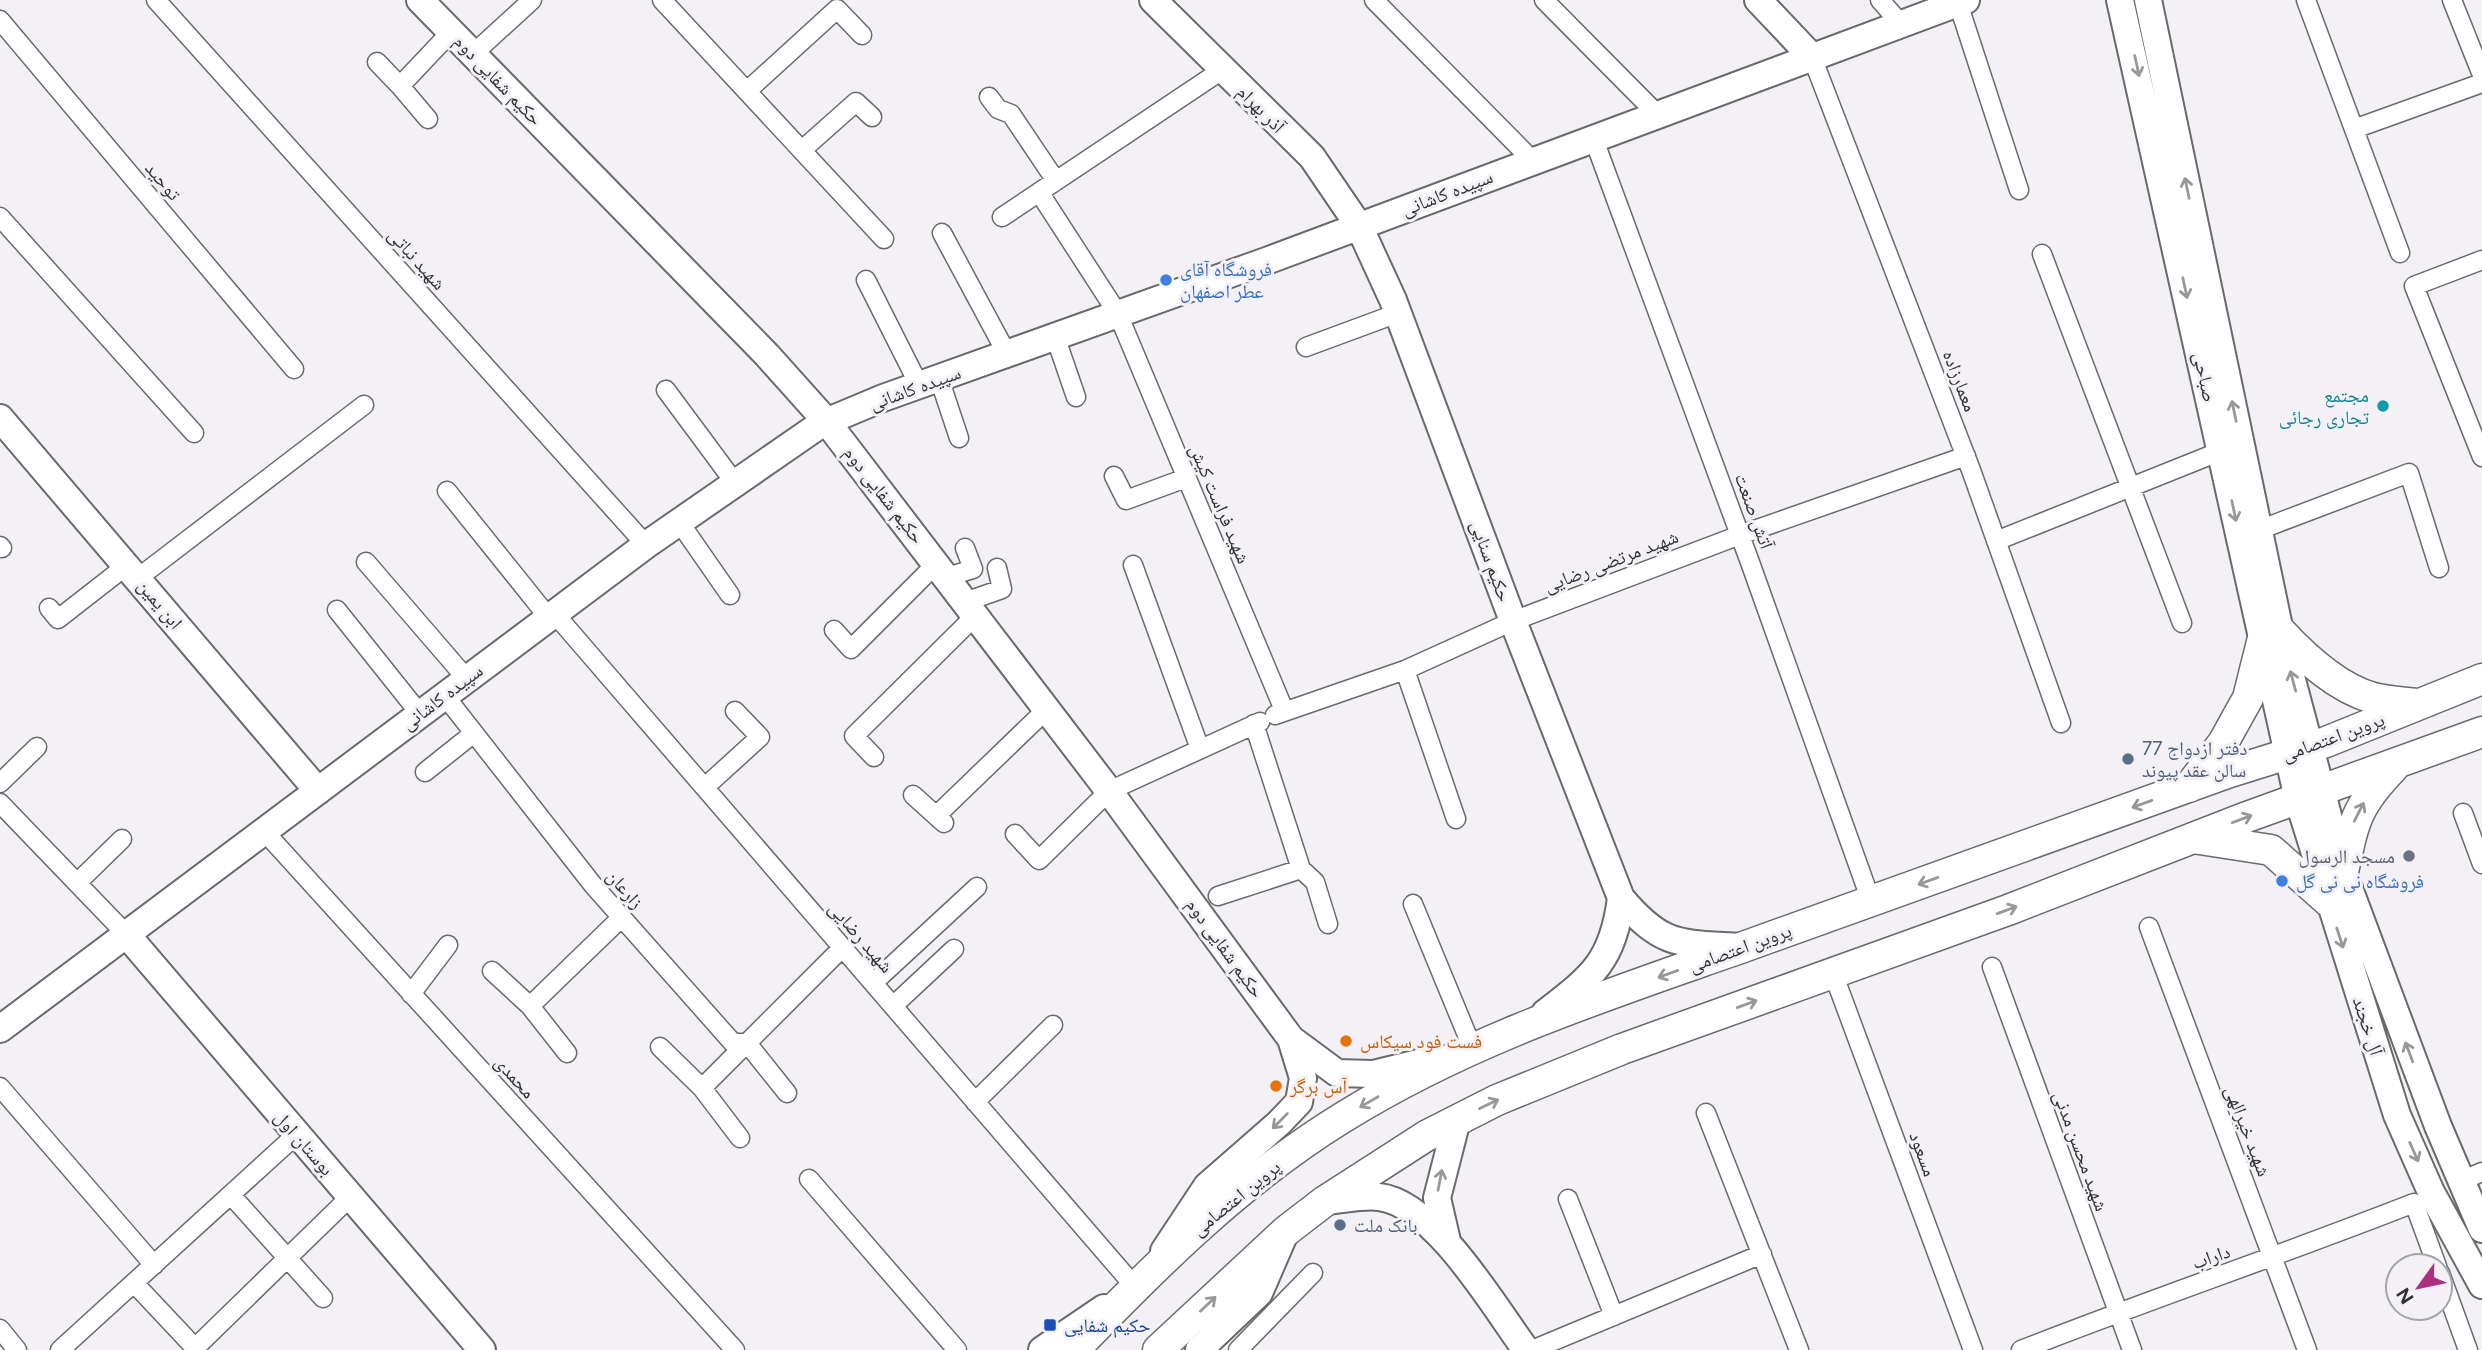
<svg xmlns="http://www.w3.org/2000/svg" width="2482" height="1350" viewBox="0 0 2482 1350" font-family="Figtree,'Noto Naskh Arabic',sans-serif">
	<style>
		.lines { fill: none; stroke-linecap: round; stroke-linejoin: round }
		.street-casing { stroke: #6a696c; stroke-width: 21 }
		.secondary-casing { stroke: #6a696c; stroke-width: 30 }
		.primary-casing { stroke: #6a696c; stroke-width: 33 }
		.street { stroke: #fff; stroke-width: 18 }
		.secondary { stroke: #fff; stroke-width: 26 }
		.primary { stroke: #fff; stroke-width: 30 }
		.oneway { stroke: #989898 }
		.shop-dot { fill: #3f7fe0; stroke: #f3f1f5; stroke-width: 2.5 }
		.culture-dot { fill: #0f9aa8; stroke: #f3f1f5; stroke-width: 2.5 }
		.service-dot { fill: #5c6f8a; stroke: #f3f1f5; stroke-width: 2.5 }
		.worship-dot { fill: #6b7280; stroke: #f3f1f5; stroke-width: 2.5 }
		.food-dot { fill: #e8710a; stroke: #f3f1f5; stroke-width: 2.5 }
		.transit-dot { fill: #1a4fb4; stroke: #f3f1f5; stroke-width: 2.5 }
		.labels { text-anchor: middle; dominant-baseline: central; stroke-width: 6; stroke-linejoin: round; paint-order: stroke }
		.street-label { font-size: 19px; fill: #313032; stroke: #f3f1f5 }
		.shop-label { font-size: 19px; fill: #366cbe; stroke: #f3f1f5; text-anchor: start }
		.culture-label { font-size: 19px; fill: #0d838f; stroke: #f3f1f5; text-anchor: end }
		.service-label { font-size: 19px; fill: #4e5e75; stroke: #f3f1f5; text-anchor: start }
		.worship-label { font-size: 19px; fill: #5b616d; stroke: #f3f1f5; text-anchor: end }
		.food-label { font-size: 19px; fill: #c56008; stroke: #f3f1f5; text-anchor: start }
		.transit-label { font-size: 19px; fill: #164399; stroke: #f3f1f5; text-anchor: start }
	</style>
	<rect width="100%" height="100%" fill="#f3f1f5"/>
	<g class="lines">
		<g class="street-casing">
			<path id="street" d="M156,0L646,545
				M662,0L884,239
				M1374,0L1533,161
				M1544,0L1657,114
				M1880,0L1901,24
				M2306,0L2400,253
				M2452,0L2482,75
				M1958,3L2019,190
				M0,20L294,369
				M473,54L532,0
				M1812,57L1971,470L2061,723
				M377,62L400,86L451,32
				M400,86L428,119
				M747,91L837,9L862,35
				M989,97L998,109L1011,114L1056,181
				M2354,129L2482,83
				M1593,137L1751,565L1871,901
				M802,150L856,102L872,117
				M1039,192L1118,314L1284,710
				M0,217L194,433
				M1002,217L1222,70
				M942,233L1007,354
				M2042,254L2182,623
				M2482,260L2414,286L2482,457
				M866,280L919,385
				M1055,336L1076,397
				M1306,347L1398,313
				M939,378L959,438
				M666,390L735,483
				M1114,476L1126,500L1186,478
				M447,491L549,618
				M680,523L730,595
				M2259,530L2409,473L2439,568
				M1996,541L2221,451
				M0,546L2,548
				M366,562L466,678
				M1133,565L1200,749
				M947,577L973,569L965,548
				M138,578L364,405
				M965,602L1002,589L997,568
				M49,608L58,619L126,566
				M337,610L420,714
				M555,614L1135,1287
				M834,630L851,649L936,564
				M1405,670L1456,819
				M445,696L593,885L733,1043H747L787,1093
				M1275,715L1405,670L1513,621L1740,535L1966,456
				M874,757L854,736L976,615
				M425,772L474,733
				M0,783L37,747
				M705,787L760,737L735,711
				M913,795L944,823
				M0,803L126,934
				M2463,813L2482,864
				M937,815L1047,709
				M264,831L735,1350
				M1015,834L1039,860L1109,791L1260,722
				M1301,869L1315,882L1328,924
				M77,883L122,839
				M1218,896L1301,869L1254,724
				M1413,904L1472,1047
				M2149,927L2307,1350
				M1992,967L2132,1350
				M492,971L530,1006L567,1053
				M1833,973L1973,1350
				M873,983L977,887
				M411,994L448,945
				M530,1006L622,917
				M893,1006L954,949
				M660,1047L702,1088L740,1138
				M0,1087L154,1265
				M702,1088L843,947
				M975,1102L1053,1025
				M1706,1113L1799,1350
				M809,1179L957,1350
				M2461,1181L2482,1172
				M231,1195L323,1298
				M1568,1199L1614,1316
				M2440,1273L2468,1350
				M134,1283L197,1350
				M0,1329L17,1350
				M195,1348L351,1196
				M60,1350L296,1135
				M1238,1350L1313,1273
				M1532,1350L1762,1254
				M2021,1350C2151,1299 2284,1254 2414,1203L2437,1266"/>
		</g>
		<g class="secondary-casing">
			<path id="secondary" d="M420,0L767,355L827,422L1109,791L1291,1039L1337,1073L1373,1074L1434,1059
				M1153,0L1312,157L1359,226L1393,300L1513,621L1621,898C1662,947 1679,943 1740,947
				M1758,0L1812,57
				M2120,0L2298,799L2397,1115L2431,1192L2482,1285
				M2148,0L2283,646L2343,872L2438,1126L2482,1229
				M0,418L318,791
				M126,934L482,1350
				M1545,1013C1593,976 1613,961 1621,898
				M0,1029L646,545L821,424L883,398L1269,260L1966,0
				M1325,1201C1342,1200 1362,1195 1379,1197C1434,1203 1495,1308 1526,1350
				M1447,1241L1437,1198L1457,1120
				M1164,1251L1207,1186L1279,1123L1299,1102L1303,1078L1291,1039
				M1042,1350L1104,1308
				M1199,1350L1259,1293L1285,1233"/>
		</g>
		<g class="primary-casing">
			<path id="primary" d="M2280,631C2305,658 2337,688 2373,698C2387,702 2403,702 2417,704
				M2189,787L2223,743L2248,698L2262,642
				M2193,838L2271,850L2328,901
				M2343,872C2354,821 2356,806 2393,768
				M1074,1350C1156,1265 1240,1181 1342,1118C1469,1039 1607,995 1746,946C1908,888 2069,830 2230,772L2326,742L2482,679
				M1158,1350L1286,1231L1325,1201L1426,1136L1497,1100L1622,1049L2008,910L2247,817L2482,732"/>
		</g>
		<use href="#street" class="street"/>
		<use href="#secondary" class="secondary"/>
		<use href="#primary" class="primary"/>
	</g>
	<defs><path id="oneway-shaft" d="M-6 0H5M1.5-3L5.5 0L1.5 3" fill="none" stroke-width="1.6" stroke-linecap="round" stroke-linejoin="round" transform="scale(1.75)"/></defs>
	<g class="oneway">
		<use href="#oneway-shaft" transform="translate(2137 66) rotate(78)"/>
		<use href="#oneway-shaft" transform="translate(2187 188) rotate(-102)"/>
		<use href="#oneway-shaft" transform="translate(2185 288) rotate(78)"/>
		<use href="#oneway-shaft" transform="translate(2234 411) rotate(-102)"/>
		<use href="#oneway-shaft" transform="translate(2234 511) rotate(78)"/>
		<use href="#oneway-shaft" transform="translate(2293 681) rotate(-105)"/>
		<use href="#oneway-shaft" transform="translate(2142 804) rotate(160)"/>
		<use href="#oneway-shaft" transform="translate(2359 812) rotate(-63)"/>
		<use href="#oneway-shaft" transform="translate(2242 819) rotate(-21)"/>
		<use href="#oneway-shaft" transform="translate(1928 881) rotate(160)"/>
		<use href="#oneway-shaft" transform="translate(2007 910) rotate(-20)"/>
		<use href="#oneway-shaft" transform="translate(2340 938) rotate(72)"/>
		<use href="#oneway-shaft" transform="translate(1668 974) rotate(160)"/>
		<use href="#oneway-shaft" transform="translate(1747 1004) rotate(-20)"/>
		<use href="#oneway-shaft" transform="translate(2409 1052) rotate(-111)"/>
		<use href="#oneway-shaft" transform="translate(1369 1102) rotate(150)"/>
		<use href="#oneway-shaft" transform="translate(1489 1104) rotate(-26)"/>
		<use href="#oneway-shaft" transform="translate(1280 1121) rotate(135)"/>
		<use href="#oneway-shaft" transform="translate(2414 1152) rotate(66)"/>
		<use href="#oneway-shaft" transform="translate(1440 1180) rotate(-79)"/>
		<use href="#oneway-shaft" transform="translate(1208 1304) rotate(-43)"/>
	</g>
	<g class="shop-dot">
		<circle cx="1166" cy="280" r="7"/>
		<circle cx="2282" cy="881" r="7"/>
	</g>
	<circle class="culture-dot" cx="2383" cy="406" r="7"/>
	<g class="service-dot">
		<circle cx="2128" cy="759" r="7"/>
		<circle cx="1340" cy="1225" r="7"/>
	</g>
	<circle class="worship-dot" cx="2409" cy="856" r="7"/>
	<g class="food-dot">
		<circle cx="1346" cy="1041" r="7"/>
		<circle cx="1276" cy="1086" r="7"/>
	</g>
	<rect class="transit-dot" x="1043" y="1318" width="14" height="14" rx="3.5"/>
	<g class="labels">
		<g class="street-label">
			<text transform="translate(498 80) rotate(46)">حکیم شفایی دوم</text>
			<text transform="translate(1261 109) rotate(45)">آذر بهرام</text>
			<text transform="translate(163 181) rotate(50)">توحید</text>
			<text transform="translate(1447 193) rotate(-21)">سپیده کاشانی</text>
			<text transform="translate(417 259) rotate(48)">شهید نباتی</text>
			<text transform="translate(2205 377) rotate(78)">صباحی</text>
			<text transform="translate(1960 381) rotate(69)">معمارزاده</text>
			<text transform="translate(915 388) rotate(-20)">سپیده کاشانی</text>
			<text transform="translate(884 495) rotate(52)">حکیم شفایی دوم</text>
			<text transform="translate(1220 504) rotate(67)">شهید فراست کیش</text>
			<text transform="translate(1754 511) rotate(70)">آتش صنعت</text>
			<text transform="translate(1491 561) rotate(70)">حکیم سنایی</text>
			<text transform="translate(1611 561) rotate(-21)">شهید مرتضی رضایی</text>
			<text transform="translate(160 604) rotate(50)">ابن یمین</text>
			<text transform="translate(442 697) rotate(-37)">سپیده کاشانی</text>
			<text transform="translate(2333 737) rotate(-20)">پروین اعتصامی</text>
			<text transform="translate(625 889) rotate(49)">زارعان</text>
			<text transform="translate(861 937) rotate(49)">شهید رضایی</text>
			<text transform="translate(1225 948) rotate(54)">حکیم شفایی دوم</text>
			<text transform="translate(1740 948) rotate(-20)">پروین اعتصامی</text>
			<text transform="translate(2368 1026) rotate(72)">آل خجند</text>
			<text transform="translate(515 1077) rotate(48)">محمدی</text>
			<text transform="translate(2248 1131) rotate(69)">شهید خیرالهی</text>
			<text transform="translate(304 1143) rotate(49)">بوستان اول</text>
			<text transform="translate(2081 1151) rotate(70)">شهید محسن مدنی</text>
			<text transform="translate(1923 1154) rotate(70)">مسعود</text>
			<text transform="translate(1236 1198) rotate(-39)">پروین اعتصامی</text>
			<text transform="translate(2211 1257) rotate(-19)">داراب</text>
		</g>
		<g class="shop-label">
			<text x="1180" y="269">فروشگاه آقای<tspan x="1180" dy="22">عطر اصفهان</tspan></text>
			<text x="2296" y="881">فروشگاه نی نی گل</text>
		</g>
		<g class="culture-label">
			<text x="2369" y="395">مجتمع<tspan x="2369" dy="22">تجاری رجائی</tspan></text>
		</g>
		<g class="service-label">
			<text x="2142" y="748">دفتر ازدواج 77<tspan x="2142" dy="22">سالن عقد پیوند</tspan></text>
			<text x="1354" y="1225">بانک ملت</text>
		</g>
		<g class="worship-label">
			<text x="2395" y="856">مسجد الرسول</text>
		</g>
		<g class="food-label">
			<text x="1360" y="1041">فست فود سیکاس</text>
			<text x="1290" y="1086">آس برگر</text>
		</g>
		<g class="transit-label">
			<text x="1064" y="1325">حکیم شفایی</text>
		</g>
	</g>
	<g transform="translate(2419 1287) rotate(237)"><circle r="33" fill="#f3f1f5" stroke="#a5a4a7" stroke-width="2"/>
	<path d="M0-5L12 26L0 18L-12 26Z" fill="#ad3080"/>
	<text y="-10" font-size="19" font-weight="bold" text-anchor="middle" fill="#313032">N</text>
	</g>
</svg>
